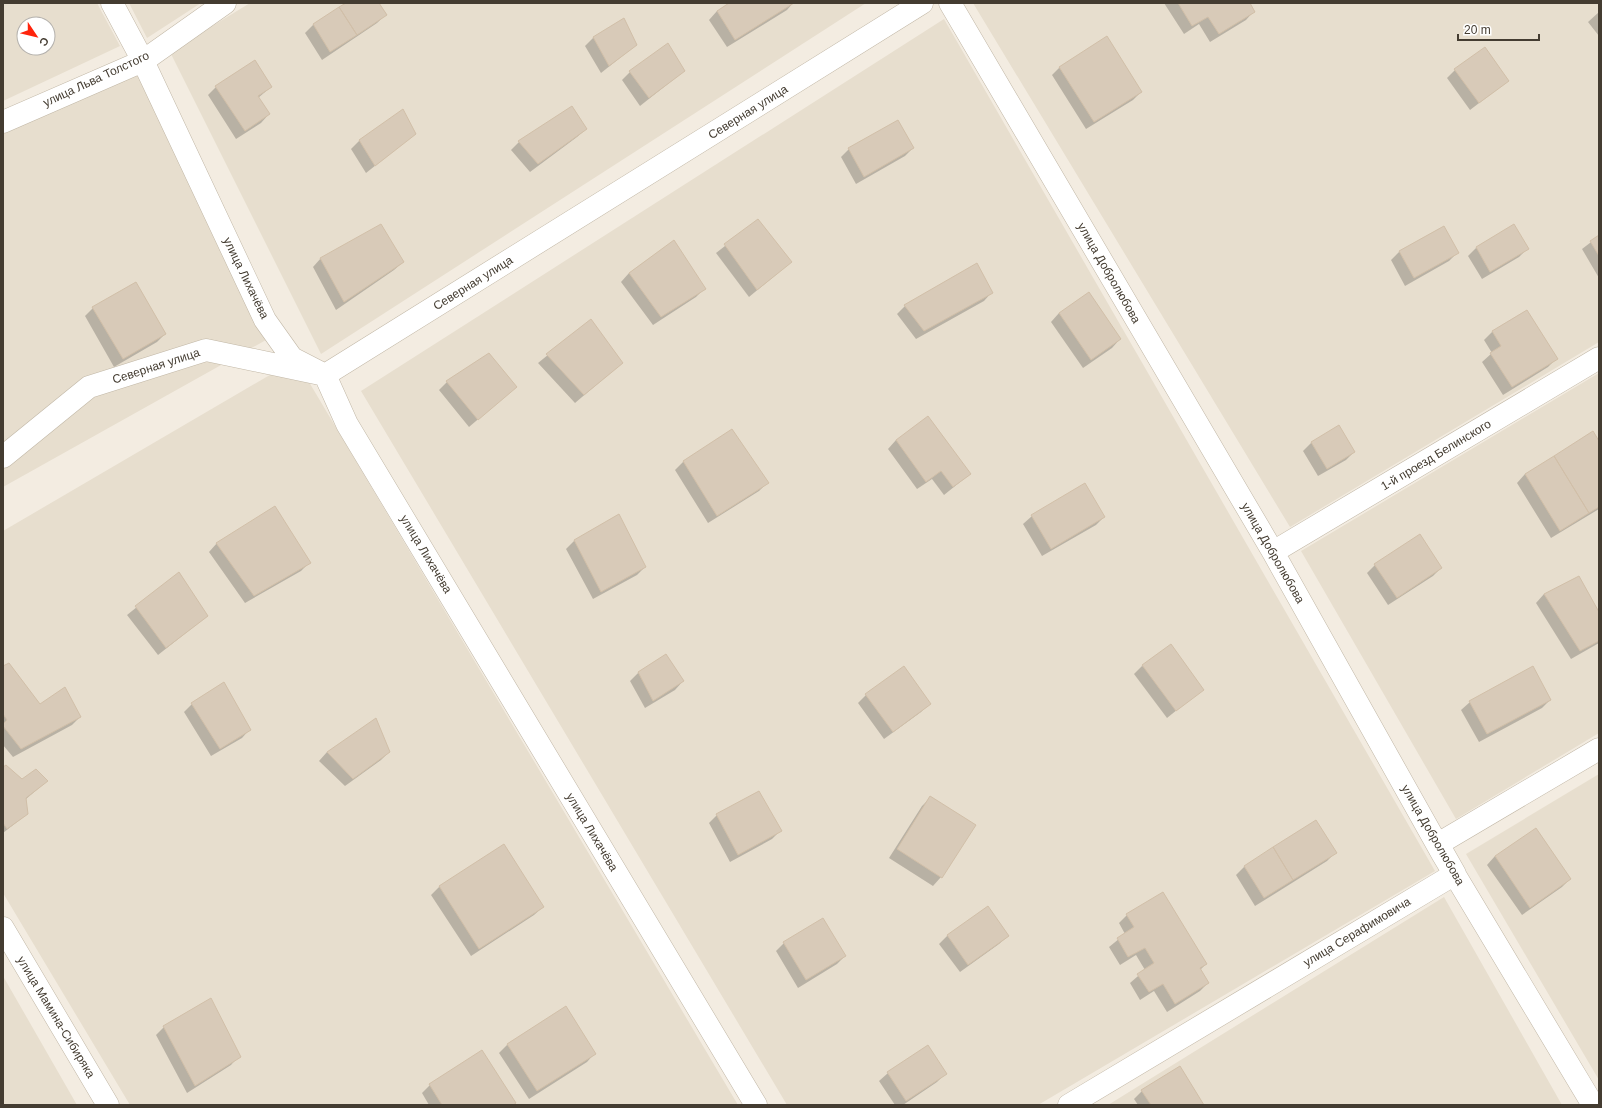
<svg xmlns="http://www.w3.org/2000/svg" width="1602" height="1108" viewBox="0 0 1602 1108" font-family="Arial,sans-serif">
	<style>
		.residential { fill: #e7dece; fill-rule: evenodd }
		.shadow { fill: #0003 }
		.building { fill: #d8cab8; stroke: #d1bfa8 }
		.lines { fill: none; stroke-linecap: round; stroke-linejoin: round }
		.minor-casing { stroke: #c1b7a6; stroke-width: 23 }
		.minor { stroke: #fff; stroke-width: 22 }
		.labels { text-anchor: middle; dominant-baseline: central; stroke-width: 4; stroke-linejoin: round; paint-order: stroke }
		.street-label { font-size: 12px; fill: #443c31; stroke: #fff }
	</style>
	<rect width="100%" height="100%" fill="#f3ece1"/>
	<path class="residential" d="M3,3H97L120,46L3,101ZM24,24H48V48H24Z
		M129,3H201L147,38Z
		M250,3H866L321,354L170,52Z
		M973,3H1599V342L1290,527Z
		M944,19L1435,871L1038,1105H787L361,391Z
		M138,73L273,336L3,487V134Z
		M292,362L306,377L738,1105H130L3,893V531Z
		M1599,373V733L1456,819L1301,551Z
		M1599,774V1080L1466,854Z
		M1444,897L1562,1105H1108Z
		M3,976L77,1105H3Z"/>
	<path class="shadow" d="M347,3H378L386,14L377,23L322,60L305,33L313,25Z
		M731,3H793L787,10L727,47L709,20L717,11Z
		M1164,3H1249L1254,11L1246,20L1210,42L1199,24L1184,34Z
		M1599,12V36L1588,22Z
		M623,19L636,45L601,73L585,46L593,38Z
		M1060,67L1141,92L1133,100L1086,129L1052,75Z
		M1455,70L1508,81L1470,110L1447,78Z
		M684,71L640,106L622,80L630,72Z
		M216,87H271L258,98L269,114L261,123L236,139L208,95Z
		M572,107L586,129L577,137L530,172L511,150L519,142Z
		M403,111L415,134L366,173L351,149L359,141Z
		M913,148L905,156L856,184L841,157L849,149Z
		M757,221L791,262L749,297L716,253Z
		M1514,226L1527,249L1519,257L1482,279L1468,256L1476,248Z
		M1443,227L1457,253L1449,261L1405,286L1391,260L1399,252Z
		M1599,236V278L1582,249Z
		M674,241L704,289L696,297L653,325L621,282L629,273Z
		M321,258L403,262L394,270L336,310L313,267Z
		M992,292L984,301L916,339L897,314L905,306Z
		M93,308L165,334L157,342L114,367L85,316Z
		M1526,311L1556,359L1548,367L1503,395L1482,362L1492,353L1484,340L1492,332Z
		M1059,313L1120,339L1112,348L1083,368L1051,322Z
		M591,320L622,363L575,403L538,363Z
		M489,354L516,387L469,427L439,390L447,382Z
		M1339,427L1354,452L1346,460L1318,476L1303,451L1311,443Z
		M732,430L767,483L759,491L708,523L675,470L683,462Z
		M896,440L970,474L944,495L932,479L917,489L888,449Z
		M1599,443V509L1551,538L1517,483L1525,474Z
		M618,515L645,567L637,575L593,599L566,549L574,541Z
		M1032,516L1104,517L1096,525L1042,556L1023,524Z
		M217,543L309,563L301,571L245,603L209,552Z
		M1375,565L1441,568L1433,576L1388,605L1367,573Z
		M178,574L207,616L158,655L127,615Z
		M1544,594L1599,614V643L1571,659L1536,603Z
		M1142,666L1203,689L1167,718L1134,674Z
		M3,667L40,706L80,717L72,725L13,757L3,745Z
		M639,672L683,681L675,690L645,708L630,681Z
		M866,695L929,704L921,712L884,739L858,703Z
		M1550,700L1542,708L1479,742L1461,710L1470,702Z
		M192,704L250,729L242,738L211,756L184,712Z
		M327,752H389L381,760L345,786L319,761Z
		M3,768L22,780L47,781L26,799L27,814L3,833Z
		M931,797L974,825L941,877L933,886L889,858L922,806Z
		M717,815L780,831L772,839L730,862L709,823Z
		M1316,822L1335,853L1327,861L1255,906L1236,875L1244,867Z
		M1495,856L1570,879L1562,887L1522,915L1487,865Z
		M440,886L543,907L534,915L471,956L431,895Z
		M1127,915L1206,964L1200,970L1208,983L1200,991L1167,1012L1154,991L1140,1000L1130,983L1145,970L1136,955L1120,965L1109,947L1125,934L1119,923Z
		M948,935L1008,936L999,944L960,972L939,944Z
		M784,943L845,956L837,964L798,988L776,951Z
		M164,1027L239,1056L231,1065L187,1093L156,1035Z
		M507,1045L595,1053L587,1062L529,1099L499,1053Z
		M927,1046L945,1074L937,1082L903,1105H895L879,1081L888,1073Z
		M430,1085L512,1105H429L422,1093Z
		M1142,1091L1202,1105H1138L1134,1099Z"/>
	<path class="building" d="M346,3H379L387,15L357,35L339,7Z
		M729,3H794L735,40L717,11Z
		M1178,3H1250L1255,12L1219,34L1208,17L1192,26Z
		M339,7L357,35L330,52L313,24Z
		M624,18L637,45L609,66L593,37Z
		M1107,36L1142,92L1094,122L1059,67Z
		M668,43L685,71L649,98L629,71Z
		M1485,47L1509,81L1479,103L1454,69Z
		M255,60L272,87L258,96L270,114L245,131L215,86Z
		M572,106L587,129L538,164L518,141Z
		M403,109L416,134L375,166L359,140Z
		M898,120L914,148L864,177L848,148Z
		M758,219L792,262L757,290L724,244Z
		M381,224L404,262L344,302L320,258Z
		M1514,224L1529,249L1490,272L1476,247Z
		M1444,226L1459,253L1414,278L1399,251Z
		M1599,235V256L1590,241Z
		M674,240L706,289L661,317L629,273Z
		M977,263L993,293L924,331L904,305Z
		M136,282L166,334L123,359L92,307Z
		M1089,292L1121,339L1091,360L1059,313Z
		M1527,310L1558,359L1512,387L1490,353L1501,346L1492,331Z
		M591,319L623,363L584,395L546,354Z
		M489,353L517,387L478,420L446,381Z
		M928,416L971,474L953,487L941,471L926,482L896,440Z
		M1339,425L1355,452L1327,469L1311,442Z
		M732,429L769,483L717,516L683,461Z
		M1593,431L1599,441V507L1589,513L1554,456Z
		M1554,456L1589,513L1560,531L1525,474Z
		M1085,483L1105,517L1051,549L1031,515Z
		M275,506L311,563L254,596L216,543Z
		M619,514L646,567L601,592L574,540Z
		M1420,534L1442,568L1397,598L1374,564Z
		M179,572L208,616L166,648L135,606Z
		M1579,576L1599,612V641L1580,651L1544,594Z
		M1171,644L1204,690L1176,711L1142,665Z
		M666,654L684,681L653,701L638,672Z
		M9,663L40,704L65,687L81,717L21,749L3,726V724L7,720L3,714V666Z
		M904,666L931,704L893,732L865,694Z
		M1533,666L1551,700L1487,734L1469,701Z
		M224,682L251,730L220,749L191,703Z
		M376,718L390,752L353,779L327,752Z
		M6,765L22,779L36,769L48,781L26,798L28,814L7,829L3,823V767Z
		M759,791L782,831L738,855L716,814Z
		M930,796L976,825L942,878L897,849Z
		M1316,820L1337,853L1293,880L1273,847Z
		M1536,828L1571,879L1530,908L1495,856Z
		M504,844L544,907L479,949L439,886Z
		M1273,847L1293,880L1264,898L1244,866Z
		M1163,892L1207,964L1200,968L1209,983L1175,1004L1163,984L1149,992L1137,974L1154,963L1145,948L1128,957L1117,938L1134,927L1126,914Z
		M988,906L1009,936L968,965L947,935Z
		M823,918L846,956L806,980L783,942Z
		M211,998L241,1057L195,1086L163,1026Z
		M566,1006L596,1054L537,1091L507,1044Z
		M928,1045L947,1074L906,1101L887,1072Z
		M482,1050L516,1103L513,1105H442L429,1084Z
		M1180,1066L1204,1105H1151L1141,1090Z"/>
	<g class="lines">
		<g class="minor-casing">
			<path id="minor" d="M112,3L143,61L265,320L292,358L325,375L347,424L756,1105
				M950,3L1273,552L1443,855L1593,1105
				M3,122L143,61L225,3
				M3,457L89,387L206,350L325,375L922,3
				M1273,552L1599,358
				M3,928L108,1105
				M1069,1105L1455,874L1438,844L1599,749"/>
		</g>
		<use href="#minor" class="minor"/>
	</g>
	<g class="labels">
		<g class="street-label">
			<text transform="translate(96 79) rotate(-25)">улица Льва Толстого</text>
			<text transform="translate(748 112) rotate(-32)">Северная улица</text>
			<text transform="translate(1109 273) rotate(60)">улица Добролюбова</text>
			<text transform="translate(246 278) rotate(64)">улица Лихачёва</text>
			<text transform="translate(473 283) rotate(-32)">Северная улица</text>
			<text transform="translate(156 366) rotate(-18)">Северная улица</text>
			<text transform="translate(1436 455) rotate(-31)">1-й проезд Белинского</text>
			<text transform="translate(1273 553) rotate(60)">улица Добролюбова</text>
			<text transform="translate(426 554) rotate(59)">улица Лихачёва</text>
			<text transform="translate(592 832) rotate(59)">улица Лихачёва</text>
			<text transform="translate(1433 835) rotate(60)">улица Добролюбова</text>
			<text transform="translate(1357 932) rotate(-31)">улица Серафимовича</text>
			<text transform="translate(56 1017) rotate(59)">улица Мамина-Сибиряка</text>
		</g>
	</g>
	<rect width="1602" height="1108" fill="none" stroke="#443c31" stroke-width="8"/>
	<g transform="translate(36 36) rotate(125)"><circle r="19" fill="#ffffff" stroke="#b4b1ad"/>
	<path d="M0-3L7 15L0 10L-7 15Z" fill="#ff240c"/>
	<text y="-6" font-size="11" font-weight="bold" text-anchor="middle" fill="#443c31">С</text>
	</g>
	<path d="M1458 34v6h81v-6" fill="none" stroke="#443c31" stroke-width="2"/>
	<text x="1464" y="34" font-size="12" fill="#443c31" stroke="#ffffff" stroke-width="3" paint-order="stroke">20 m</text>
</svg>
